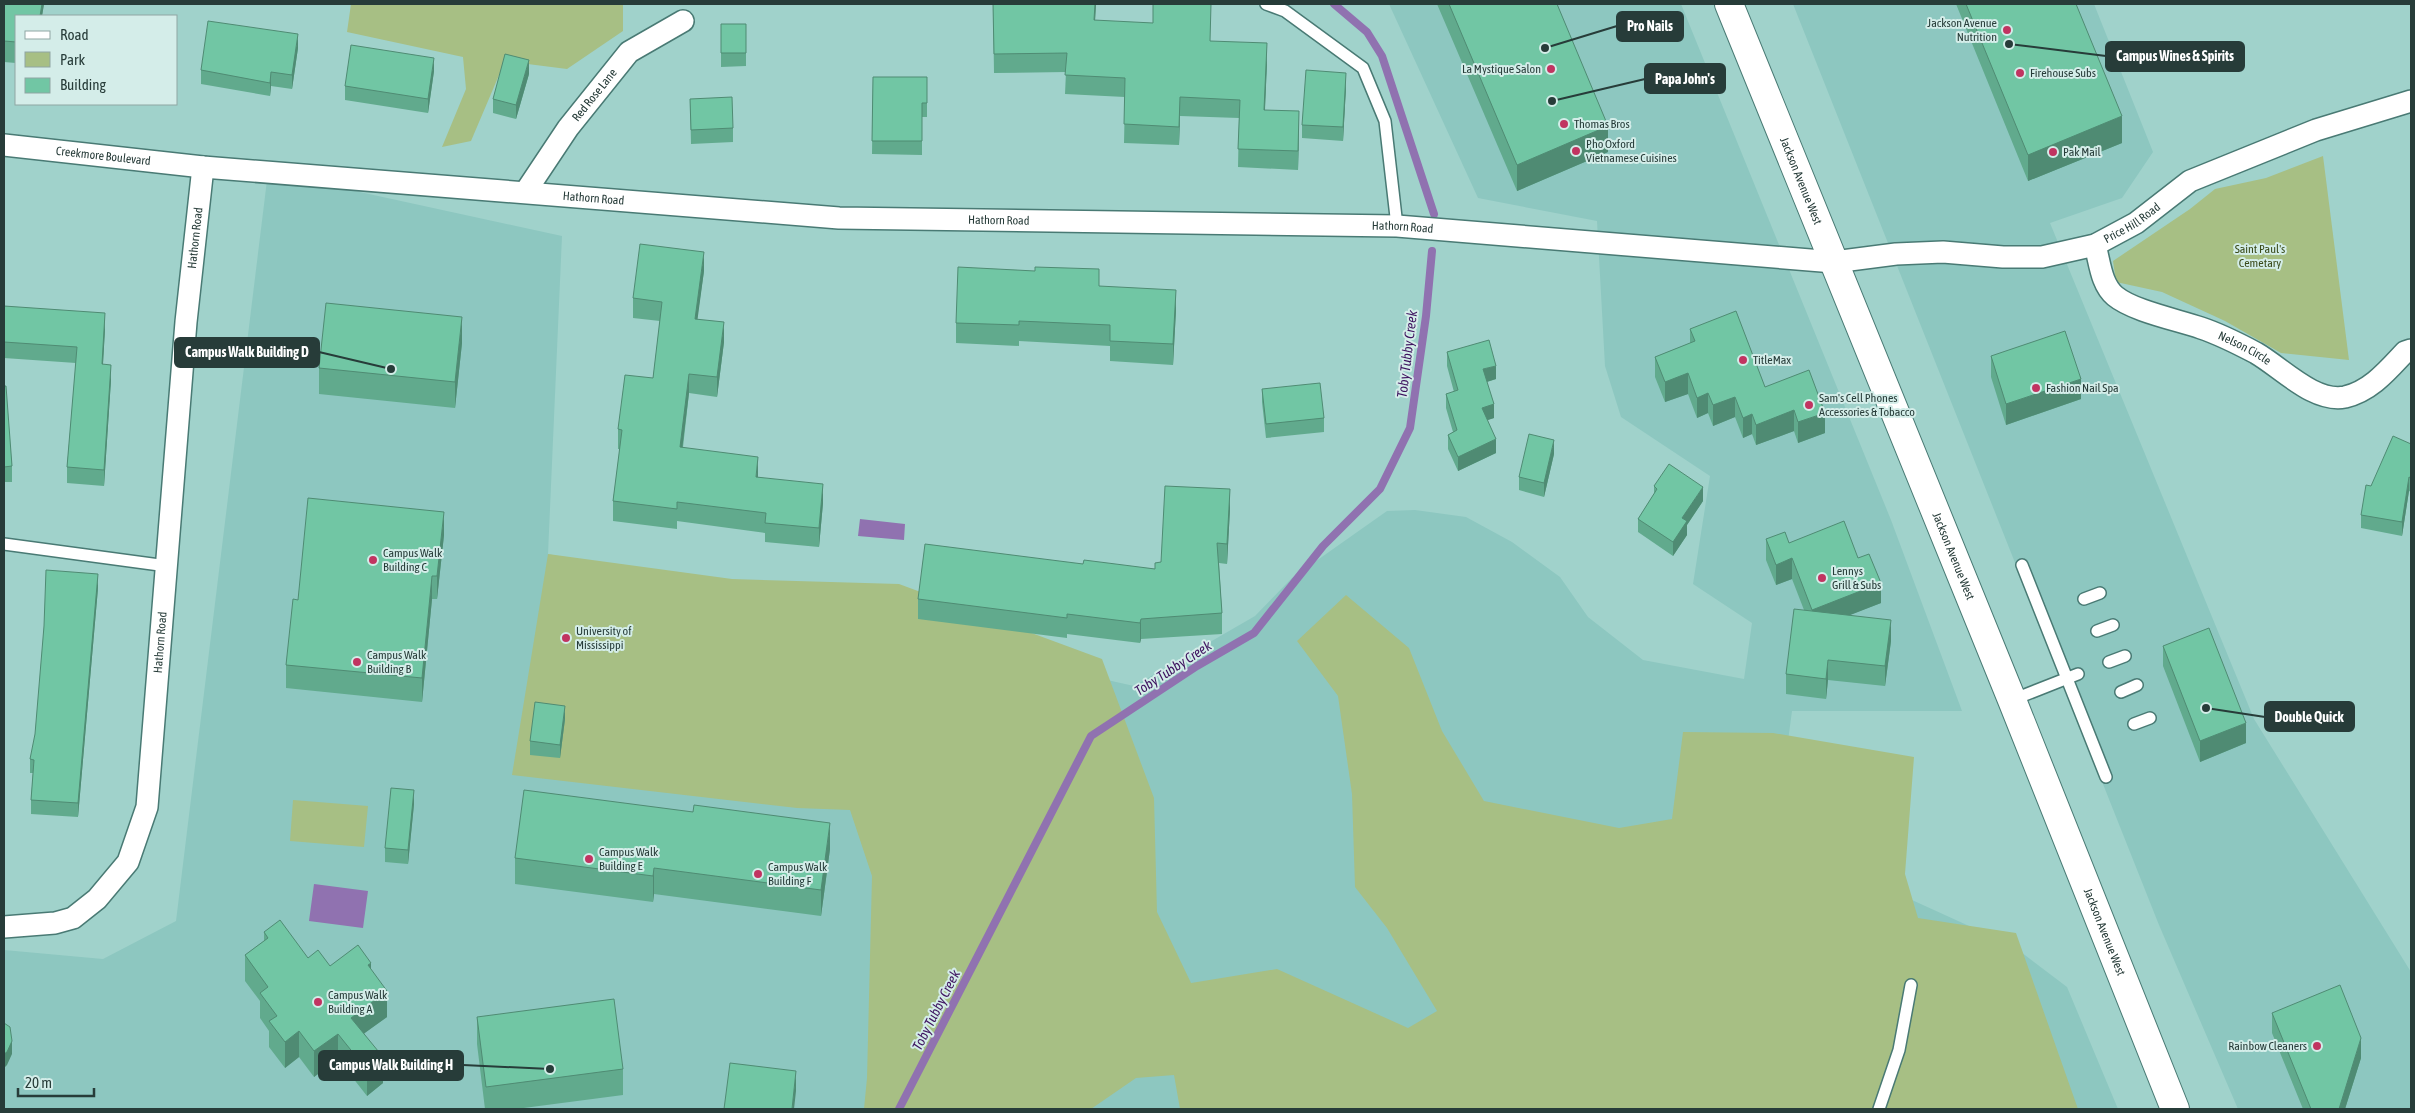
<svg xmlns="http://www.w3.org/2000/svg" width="2415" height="1113" viewBox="0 0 2415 1113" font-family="'Asap Condensed',sans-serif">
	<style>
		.built { fill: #8dc7c0 }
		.green { fill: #a7bf84 }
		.water { fill: #9072b0 }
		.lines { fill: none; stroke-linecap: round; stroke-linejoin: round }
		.stream { stroke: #9072b0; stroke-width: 8 }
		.lane-casing { stroke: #497a74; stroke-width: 14 }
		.street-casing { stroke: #497a74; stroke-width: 24 }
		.secondary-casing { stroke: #497a74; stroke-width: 30 }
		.lane { stroke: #fff; stroke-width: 11 }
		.street { stroke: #fff; stroke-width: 21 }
		.secondary { stroke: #fff; stroke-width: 28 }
		.wall { fill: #61aa8d }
		.shaded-wall { fill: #4f8b73 }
		.building { fill: #71c6a4; stroke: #4f8b73 }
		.poi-dot { fill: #c13461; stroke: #d4ede9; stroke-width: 2 }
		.labels { text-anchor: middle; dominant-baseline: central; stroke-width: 4; stroke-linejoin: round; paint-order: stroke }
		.poi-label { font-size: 12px; fill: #273c39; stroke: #d4ede9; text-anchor: start }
		.street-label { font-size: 12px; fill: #273c39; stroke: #d4ede9 }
		.park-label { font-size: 12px; fill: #394a19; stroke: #d4ede9 }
		.water-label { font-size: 14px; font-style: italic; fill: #3e135f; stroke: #d4ede9 }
		.leader { fill: none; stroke: #273c39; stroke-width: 2 }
		.callout-dot { fill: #273c39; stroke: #d4ede9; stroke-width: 2 }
		.callout { fill: #273c39; stroke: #273c39; stroke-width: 2 }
		.callout-label { font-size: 14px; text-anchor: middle; font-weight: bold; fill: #fff }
	</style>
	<rect width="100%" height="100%" fill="#a0d2cb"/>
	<path class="built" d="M1389,4H1681L1891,520L1962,711H1792L1768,890L1912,900L2013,946L2067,987L2118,1109H4V950L103,959L176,921L268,172L562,236L548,554L1134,686L1255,616L1292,578L1387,511L1415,510L1466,517L1512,542L1560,577L1588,617L1643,660L1744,679L1752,623L1693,584L1710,476L1621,417L1605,366L1597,221L1478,198Z
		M1793,4H2094L2153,152L2122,198L2050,223L2254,719L2411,972V1109H2238L2159,925Z"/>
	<path class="green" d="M351,4H623V31L567,69L505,61L471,141L442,147L466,89L463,57L347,32Z
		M2323,156L2349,360L2281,353L2225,321L2162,292L2116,282L2113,261L2190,209L2215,189L2266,178Z
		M548,554L732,579L899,584L1102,659L1154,798L1157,912L1191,983L1277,969L1408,1028L1437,1011L1387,928L1355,887L1352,794L1338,696L1297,641L1346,595L1409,648L1442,731L1484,801L1619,828L1672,819L1683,732L1773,733L1914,757L1905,874L1918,918L2016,933L2078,1109H1180L1174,1075L1136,1078L1091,1109H864L867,1078L872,876L850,810L797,808L512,775Z
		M293,800L368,806L364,847L290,841Z"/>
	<path class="water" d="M860,519L905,524L904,540L858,536Z
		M314,884L368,891L363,928L309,921Z"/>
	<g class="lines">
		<path class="stream" d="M1334,4L1367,32L1382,56L1434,214
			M899,1109L1091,736L1197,666L1254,633L1323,546L1380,489L1410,428L1426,316L1432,251"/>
		<g class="lane-casing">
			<path id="lane" d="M1266,4L1285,11L1363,68L1385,121L1397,226
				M4,544L167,566
				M2022,565L2106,777
				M2084,599L2100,593
				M2097,631L2113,625
				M2109,662L2125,656
				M2121,692L2137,685
				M2012,700L2078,674
				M2134,724L2150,718
				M1879,1109L1899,1050L1911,985"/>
		</g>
		<g class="street-casing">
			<g id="street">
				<path id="s1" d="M4,145L203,167L839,218L1397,226L1834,262L1896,254L1943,252L2003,257H2042L2095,245L2136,223L2190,181L2316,130L2411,101"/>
				<path id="s2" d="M526,191L568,128L629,52L683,21"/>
				<path id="s3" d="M2095,245C2100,263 2101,284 2115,296C2133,311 2178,320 2201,328C2219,334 2239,344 2256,353C2282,368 2314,403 2345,397C2371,391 2388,370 2405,352L2411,350"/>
				<path id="s4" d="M4,927L55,923L73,918L97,899L128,862L147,807L186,322L203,167"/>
			</g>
		</g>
		<g class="secondary-casing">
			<g id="secondary">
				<path id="s5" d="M1729,4L2012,700L2175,1109"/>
			</g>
		</g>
		<use href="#lane" class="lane"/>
		<use href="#street" class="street"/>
		<use href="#secondary" class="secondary"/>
	</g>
	<path class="wall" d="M4,4H44L42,16H16V63L4,62Z
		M993,4H1096L1095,20L1211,41L1267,62L1265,110L1299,130L1298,170L1238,167L1239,118L1180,116L1179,145L1124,143L1125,97L1065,94L1066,72L994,73Z
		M1437,4H1557L1608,152L1517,191Z
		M1956,4H2076L2122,143L2028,181Z
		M721,24H746V66L721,67Z
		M298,48L292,89L271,86L270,96L201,84V70Z
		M434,71L428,113L345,100V86Z
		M529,74L516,119L493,113V99Z
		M873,77H927V117H922V155L872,154Z
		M1346,87L1343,141L1302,138V125Z
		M690,99L733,128V142L691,144Z
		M704,271L697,319L724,342L717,397L689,393L683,447L823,503L819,547L765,542V533L677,521V529L613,521V501L620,449H618V429L653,378L660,321L633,318V298Z
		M1099,286L1176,310L1173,365L1110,361V346L1019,341V346L956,343V323Z
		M4,306L105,329L103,364L111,380L104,486L67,483V467L76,363L4,358Z
		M1690,329L1765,387L1825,433L1798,443L1794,431L1756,445L1752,434L1743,438L1735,417L1713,426L1708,413L1697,418L1688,394L1665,402L1655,377V357L1690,343Z
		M462,343L455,408L319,394V368Z
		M1447,352L1496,379L1487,382L1494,418L1487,420L1496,453L1458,471L1448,449V435L1453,432L1446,408V394L1454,392L1447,366Z
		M1991,356L2081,399L2006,425L1991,377Z
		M4,386L12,466V482H4Z
		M1262,389L1324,418V432L1266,438L1262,402Z
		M2411,444V492L2409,491L2402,536L2361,528V515L2371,486Z
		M1554,454L1544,497L1519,490V477Z
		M1654,486L1703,501L1687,525V535L1673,556L1638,532V519L1654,494Z
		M1230,509L1227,564L1219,563L1222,613V634L1141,639L1140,643L1067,634V638L918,619V599L1083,564L1155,569V563L1161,562Z
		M444,535L437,599H432L422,702L286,688V665L298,600Z
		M1766,539L1789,543L1858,558L1881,603L1849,615L1891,641L1885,686L1828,680L1826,699L1786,694V674L1804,610L1792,579L1776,585L1766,560Z
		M98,588L78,817L31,814V800L33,773H30V759Z
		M2163,646L2246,743L2200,762L2163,666Z
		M565,719L560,758L530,755V741Z
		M414,804L408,864L385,862V848Z
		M693,812L830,849L821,916L654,894L653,902L515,884V858Z
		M264,932L308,958L330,966L371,970L387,1017L364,1033L383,1083L367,1096L338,1059L314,1077L299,1057L285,1068L269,1047V1031L260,1018V1001L245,981V955L264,941Z
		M2272,1013L2361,1058L2345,1109H2303L2272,1033Z
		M477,1017L623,1069V1095L516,1109H485L477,1044Z"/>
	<path class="shaded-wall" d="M42,4H44L42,16H40Z
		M1095,4H1096L1094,38V20Z
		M298,34V48L292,89V75Z
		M1267,43V62L1264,129V110Z
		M434,58V71L428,113V99Z
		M529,60V74L516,119V105Z
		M271,72V86L270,96V83Z
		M1346,73V87L1343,141V127Z
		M1180,97V116L1179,145V127Z
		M1299,111V130L1298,170V151Z
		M2122,116V143L2028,181V155Z
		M1608,126V152L1517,191V165Z
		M704,252V271L695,338V319Z
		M1176,290V310L1173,365V344Z
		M105,313V329L102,380V364Z
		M462,317V343L455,408V382Z
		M724,322V342L717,397V377Z
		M111,365V380L104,486V470Z
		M1496,366V379L1483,383V369Z
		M1688,373V394L1665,402V382Z
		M689,374V393L680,466V447Z
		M2081,379V399L2006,425V404Z
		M1708,393V413L1697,418V398Z
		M1735,397V417L1713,426V405Z
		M1494,404V418L1482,422V408Z
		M1794,410V431L1756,445V425Z
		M1825,413V433L1798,443V422Z
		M1752,414V434L1743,438V418Z
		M1496,439V453L1458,471V457Z
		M1554,440V454L1544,497V483Z
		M758,457V476L756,497V477Z
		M2409,477V491L2402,536V522Z
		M823,484V503L819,547V528Z
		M1703,487V501L1687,525V535L1673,556V542L1682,518Z
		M1230,489V509L1227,564V544Z
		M444,512V535L437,599V576Z
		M1792,558V579L1776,585V565Z
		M98,574V588L78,817V803Z
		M432,576V599L422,702V678Z
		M1881,583V603L1812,630V610Z
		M1141,619V639L1140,643V623Z
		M1891,620V641L1885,686V666Z
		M1828,660V680L1826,699V679Z
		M565,706V719L560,758V745Z
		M2246,723V743L2200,762V741Z
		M414,790V804L408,864V850Z
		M830,823V849L821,916V890Z
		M654,868V894L653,902V876Z
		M371,963V988L368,965Z
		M387,991V1017L351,1043V1018Z
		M299,1031V1057L285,1068V1042Z
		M338,1034V1059L314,1077V1051Z
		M2361,1038V1058L2345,1109H2339Z
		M12,1041V1054L7,1065L4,1068V1054Z
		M383,1057V1083L367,1096V1070Z
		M796,1071V1091L794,1109H792Z"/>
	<path class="building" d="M4,4H42L40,16H16V42L4,41Z
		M993,4H1095L1094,20L1153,23V4H1211L1210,41L1267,43L1264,110L1299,111L1298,151L1238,149L1240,100L1180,97L1179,127L1124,124L1125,78L1065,75L1067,53L994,54Z
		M1449,4H1557L1608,126L1517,165Z
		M1966,4H2076L2122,116L2028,155Z
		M208,21L298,34L292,75L271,72L270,83L201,70Z
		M721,24H746V53H721Z
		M351,45L434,58L428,99L345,86Z
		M505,54L529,60L516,105L493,99Z
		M1306,70L1346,73L1343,127L1302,125Z
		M873,77H927V103H922V141H872Z
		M732,97L733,128L691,130L690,99Z
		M640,244L704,252L695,319L724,322L717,377L689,374L680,447L758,457L756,477L823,484L819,528L765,523L766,513L677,502V509L613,501L622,430L618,429L625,375L653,378L662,302L633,298Z
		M958,267L1035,271V267L1099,269V286L1176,290L1173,344L1110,341V325L1019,321V325L956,323Z
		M326,303L462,317L455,382L319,368Z
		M4,306L105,313L102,364L111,365L104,470L67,467L77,347L4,342Z
		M1736,311L1765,387L1809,370L1825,413L1798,422L1794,410L1756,425L1752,414L1743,418L1735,397L1713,405L1708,393L1697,398L1688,373L1665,382L1655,357L1695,341L1690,329Z
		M2065,331L2081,379L2006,404L1991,356Z
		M1489,340L1496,366L1483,369L1494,404L1482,408L1496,439L1458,457L1448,435L1457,430L1446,394L1458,390L1447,352Z
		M1320,383L1324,418L1266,424L1262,389Z
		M4,386H6L12,466L4,467Z
		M1529,434L1554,440L1544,483L1519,477Z
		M2393,436L2411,444V478L2409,477L2402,522L2361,515L2366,485L2371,486Z
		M1669,464L1703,487L1682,518L1687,521L1673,542L1638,519L1657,489L1654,486Z
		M1165,486L1230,489L1227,544L1217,543L1222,613L1141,619L1140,623L1067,614V618L918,599L925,544L1083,564L1084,560L1155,569V563L1161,562Z
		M308,498L444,512L437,576H432L422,678L286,665L293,599L298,600Z
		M1844,521L1858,558L1869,554L1881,583L1812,610L1792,558L1776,565L1766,539L1785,532L1789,543Z
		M46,570L98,574L78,803L31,800L34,760L30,759L35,734L44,626Z
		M1794,609L1891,620L1885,666L1828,660L1826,679L1786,674Z
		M2209,628L2246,723L2200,741L2163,646Z
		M535,702L565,706L560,745L530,741Z
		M391,788L414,790L408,850L385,848Z
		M524,790L693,812L694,805L830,823L821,890L654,868L653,876L515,858Z
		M280,920L308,958L318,950L330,966L358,945L371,963L368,965L387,991L351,1018L383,1057L367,1070L338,1034L314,1051L299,1031L285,1042L269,1021L277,1016L260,993L268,987L245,955L268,938L264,932Z
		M2340,985L2361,1038L2339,1109H2311L2272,1013Z
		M614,999L623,1069L486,1087L477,1017Z
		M4,1023L10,1027L12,1041L7,1052L4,1054Z
		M730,1063L796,1071L792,1109H724Z"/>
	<g class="poi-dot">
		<circle cx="2007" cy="30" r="5"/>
		<circle cx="1551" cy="69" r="5"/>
		<circle cx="2020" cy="73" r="5"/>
		<circle cx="1564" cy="124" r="5"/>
		<circle cx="1576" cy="151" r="5"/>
		<circle cx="2053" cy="152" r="5"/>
		<circle cx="1743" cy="360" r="5"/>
		<circle cx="2036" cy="388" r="5"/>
		<circle cx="1809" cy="405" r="5"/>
		<circle cx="373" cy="560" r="5"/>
		<circle cx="1822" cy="578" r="5"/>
		<circle cx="566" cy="638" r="5"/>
		<circle cx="357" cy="662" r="5"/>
		<circle cx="589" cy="859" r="5"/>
		<circle cx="758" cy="874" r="5"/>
		<circle cx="318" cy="1002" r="5"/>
		<circle cx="2317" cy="1046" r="5"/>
	</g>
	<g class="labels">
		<g class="poi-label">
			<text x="1997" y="23" text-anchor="end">Jackson Avenue<tspan x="1997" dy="14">Nutrition</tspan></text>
			<text x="1541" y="69" text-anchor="end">La Mystique Salon</text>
			<text x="2030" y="73">Firehouse Subs</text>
			<text x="1574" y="124">Thomas Bros</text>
			<text x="1586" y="144">Pho Oxford<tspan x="1586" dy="14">Vietnamese Cuisines</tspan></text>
			<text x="2063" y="152">Pak Mail</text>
			<text x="1753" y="360">TitleMax</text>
			<text x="2046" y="388">Fashion Nail Spa</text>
			<text x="1819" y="398">Sam's Cell Phones<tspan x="1819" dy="14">Accessories &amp; Tobacco</tspan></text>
			<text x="383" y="553">Campus Walk<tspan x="383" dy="14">Building C</tspan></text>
			<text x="1832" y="571">Lennys<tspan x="1832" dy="14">Grill &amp; Subs</tspan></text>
			<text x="576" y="631">University of<tspan x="576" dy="14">Mississippi</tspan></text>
			<text x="367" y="655">Campus Walk<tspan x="367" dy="14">Building B</tspan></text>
			<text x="599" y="852">Campus Walk<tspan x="599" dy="14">Building E</tspan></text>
			<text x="768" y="867">Campus Walk<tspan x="768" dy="14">Building F</tspan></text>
			<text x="328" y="995">Campus Walk<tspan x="328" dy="14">Building A</tspan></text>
			<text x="2307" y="1046" text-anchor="end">Rainbow Cleaners</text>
		</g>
		<g class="street-label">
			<text stroke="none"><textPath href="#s2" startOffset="118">Red Rose Lane</textPath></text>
			<text stroke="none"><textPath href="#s1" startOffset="100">Creekmore Boulevard</textPath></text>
			<text stroke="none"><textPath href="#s5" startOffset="191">Jackson Avenue West</textPath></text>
			<text stroke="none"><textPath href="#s1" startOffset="592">Hathorn Road</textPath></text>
			<text stroke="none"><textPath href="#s1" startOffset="998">Hathorn Road</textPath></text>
			<text stroke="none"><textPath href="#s1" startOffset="2141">Price Hill Road</textPath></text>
			<text stroke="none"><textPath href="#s1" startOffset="1402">Hathorn Road</textPath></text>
			<text stroke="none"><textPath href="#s4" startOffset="778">Hathorn Road</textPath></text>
			<text stroke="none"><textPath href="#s3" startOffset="196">Nelson Circle</textPath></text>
			<text stroke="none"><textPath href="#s5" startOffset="596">Jackson Avenue West</textPath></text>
			<text stroke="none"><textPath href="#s4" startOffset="372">Hathorn Road</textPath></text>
			<text stroke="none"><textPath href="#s5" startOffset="1001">Jackson Avenue West</textPath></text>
		</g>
		<g class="park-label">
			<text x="2260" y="249">Saint Paul's<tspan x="2260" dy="14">Cemetary</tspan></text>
		</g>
		<g class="water-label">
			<text transform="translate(1407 354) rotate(-83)">Toby Tubby Creek</text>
			<text transform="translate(1173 668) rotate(-33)">Toby Tubby Creek</text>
			<text transform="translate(936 1010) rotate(-63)">Toby Tubby Creek</text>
		</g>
	</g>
	<path class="leader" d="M1545 48L1617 26M2009 44L2106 56M1552 101L1645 79M391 369L319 352M2206 708L2265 717M550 1069L463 1065"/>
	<g class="callout-dot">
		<circle cx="1545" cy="48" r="5"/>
		<circle cx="2009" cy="44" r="5"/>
		<circle cx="1552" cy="101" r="5"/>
		<circle cx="391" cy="369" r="5"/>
		<circle cx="2206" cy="708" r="5"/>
		<circle cx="550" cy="1069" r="5"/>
	</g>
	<g class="callout">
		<rect x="1617" y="12" width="66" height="29" rx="5"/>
		<rect x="2106" y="42" width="138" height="29" rx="5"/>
		<rect x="1645" y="64" width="80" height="29" rx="5"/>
		<rect x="175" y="338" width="144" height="29" rx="5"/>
		<rect x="2265" y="702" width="89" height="29" rx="5"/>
		<rect x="319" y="1051" width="144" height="29" rx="5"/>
	</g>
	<g class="callout-label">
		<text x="1650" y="31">Pro Nails</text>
		<text x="2175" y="61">Campus Wines &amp; Spirits</text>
		<text x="1685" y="84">Papa John's</text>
		<text x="247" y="357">Campus Walk Building D</text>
		<text x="2309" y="722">Double Quick</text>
		<text x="391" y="1070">Campus Walk Building H</text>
	</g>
	<rect width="2415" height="1113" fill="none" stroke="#273c39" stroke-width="10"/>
	<rect x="15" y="15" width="162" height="90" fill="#d4ede9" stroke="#8fa6a3"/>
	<rect x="25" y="31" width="25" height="8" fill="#ffffff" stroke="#8fa6a3"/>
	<text x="60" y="40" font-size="15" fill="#273c39">Road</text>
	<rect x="25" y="52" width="25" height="15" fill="#a7bf84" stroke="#8fa6a3"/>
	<text x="60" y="65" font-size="15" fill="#273c39">Park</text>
	<rect x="25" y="78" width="25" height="15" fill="#71c6a4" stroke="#8fa6a3"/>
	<text x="60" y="90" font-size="15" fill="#273c39">Building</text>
	<path d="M18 1088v8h76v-8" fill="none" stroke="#273c39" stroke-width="2.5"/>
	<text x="25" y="1088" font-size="15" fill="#273c39" stroke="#d4ede9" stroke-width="4" paint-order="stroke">20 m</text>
</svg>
